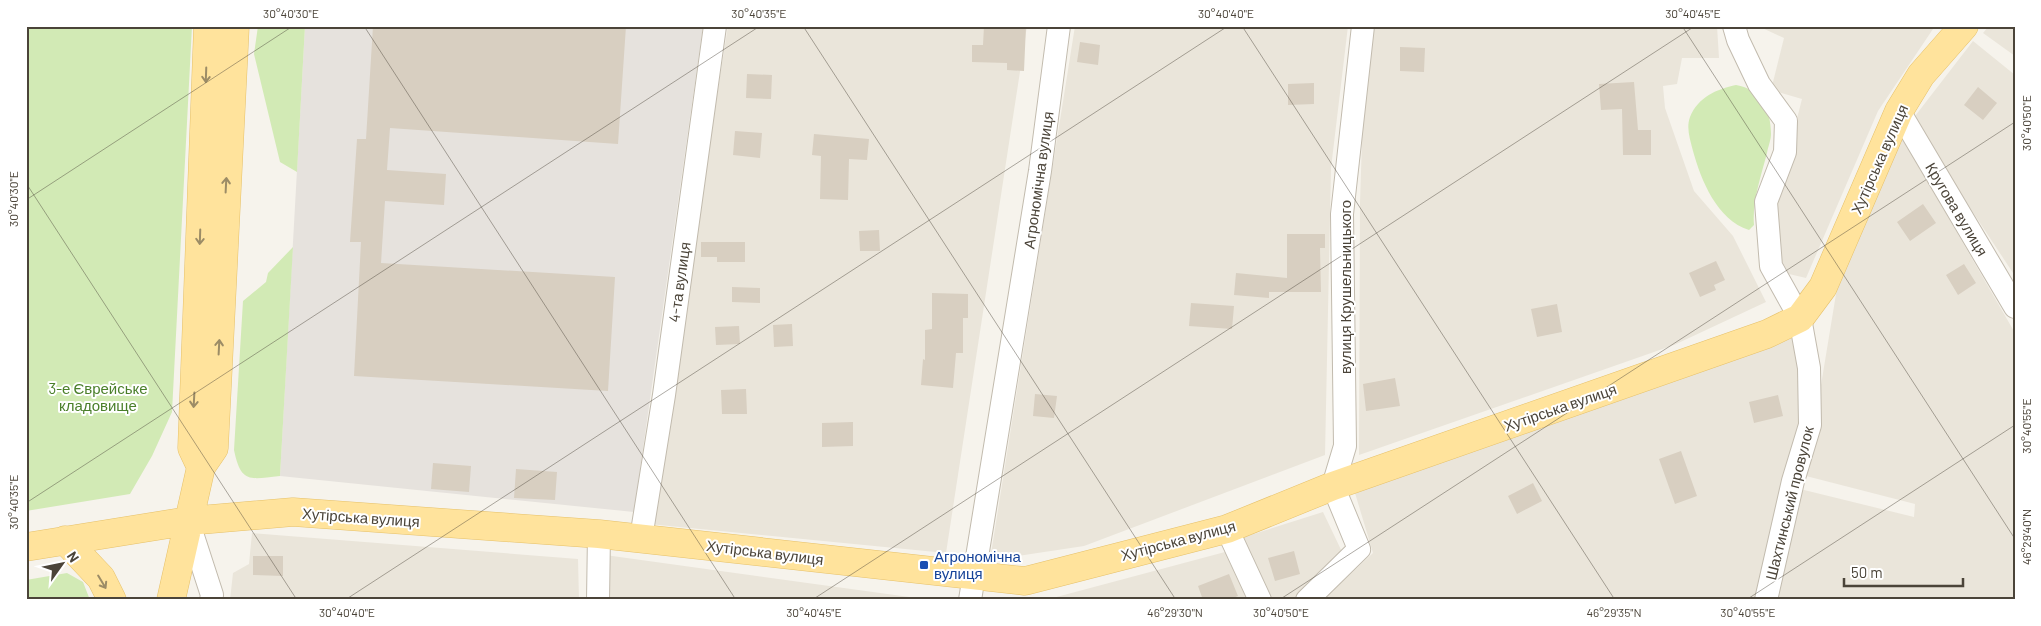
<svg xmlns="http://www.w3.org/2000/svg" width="2041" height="626" viewBox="0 0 2041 626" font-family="Barlow,sans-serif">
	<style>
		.residential { fill: #eae5da }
		.industrial { fill: #e6e2dd }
		.green { fill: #d2eab5 }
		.building { fill: #d8cfc1 }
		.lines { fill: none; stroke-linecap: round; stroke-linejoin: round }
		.minor-casing { stroke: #c2bbae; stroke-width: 24 }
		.major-casing { stroke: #e6c16a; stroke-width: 29 }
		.minor { stroke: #fff; stroke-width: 22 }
		.major { stroke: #ffe39c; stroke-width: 28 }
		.oneway { stroke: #9c8c66 }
		.ticks { fill: none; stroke: #4b4439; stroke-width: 1; stroke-opacity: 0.45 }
		.transit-dot { fill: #1a4fb4; stroke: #fff; stroke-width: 2 }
		.labels { text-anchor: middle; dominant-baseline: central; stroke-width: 4; stroke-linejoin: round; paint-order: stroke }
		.street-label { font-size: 15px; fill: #4b4439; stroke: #fff }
		.park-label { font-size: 15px; fill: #4a7f2a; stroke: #fff }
		.transit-label { font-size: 15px; fill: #164399; stroke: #fff; text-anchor: start }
		.neatline { fill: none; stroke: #4b4439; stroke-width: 2 }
		.ticks-label { font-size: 12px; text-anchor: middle; fill: #4b4439 }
	</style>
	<rect width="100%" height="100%" fill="#f6f3ec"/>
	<path class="residential" d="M728,26H1027L946,553L649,524Z
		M1075,26H1348L1331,168L1325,455L1084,546L990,560Z
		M1372,26H1717L1719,58H1682L1677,84L1663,86L1665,108L1694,191L1733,236L1766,302L1674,345L1359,455L1360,203L1363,109Z
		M1758,26H1935L1878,111L1806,278L1789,274L1773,244L1774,209L1802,99L1771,90L1784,38Z
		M1989,26H2015V56L1983,33Z
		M1973,41L2015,75V276L1912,120Z
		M1900,134L2015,333V600H1778L1800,489L1914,517L1915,504L1806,476L1839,276Z
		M1798,336L1805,404L1761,600H1323L1373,553L1352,483L1632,395Z
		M1323,512L1344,556L1297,600H1269L1238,539Z
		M252,533L578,559L579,600H230L233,573L249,564Z
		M1225,552L1247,600H1047L1049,599Z
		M605,555L931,600H608Z"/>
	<path class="industrial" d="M305,26H703L634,512L280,476Z"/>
	<path class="green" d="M26,26H192L172,412L152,456L130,494L26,511Z
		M258,26H305L297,172L280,162L254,54Z
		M1736,85C1761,89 1771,110 1771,134C1771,140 1768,147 1767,153C1761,176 1752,202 1754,225L1749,230C1717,220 1701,180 1693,151C1690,139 1686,128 1690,117C1698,97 1717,89 1736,85Z
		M293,247L280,476C250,479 241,484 234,450L243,301L266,282L268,273Z
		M67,573L83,582L90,600H26V580Z"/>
	<path class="building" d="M373,26H626L618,144L390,128L387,170L446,174L444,205L385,201L381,263L615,277L608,391L354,376L361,242H350L357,139H366Z
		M984,26H1026L1024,71L1007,70V63L972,62V45H983Z
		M1080,42L1100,45L1098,65L1077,62Z
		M1400,47L1425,48L1424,72L1400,71Z
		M747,74L772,75L771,99L746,98Z
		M1634,82L1638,130H1651V155H1623L1622,109L1601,110L1599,84Z
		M1314,83V104L1288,105V84Z
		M1978,87L1997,103L1983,120L1964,105Z
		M735,131L762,133L760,158L733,155Z
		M814,134L869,139L867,160L849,159L848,200L820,199L821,156L812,155Z
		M1923,204L1936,223L1910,241L1897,222Z
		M879,230L880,251H860L859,231Z
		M1287,234H1325V248H1320L1321,292H1269V298L1234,295L1236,273L1287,278Z
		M701,242H745V262H717V257H701Z
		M1716,261L1725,280L1714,285L1716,290L1700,297L1689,273Z
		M1964,264L1976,283L1958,295L1946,275Z
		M732,287L760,288V303L732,302Z
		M932,293L968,294V318H963V353H956L953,388L921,385L923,359L925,360V330L932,329Z
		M1191,303L1234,306L1232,329L1189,326Z
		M1557,304L1562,332L1537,337L1531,309Z
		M792,324L793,346L774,347L773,325Z
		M739,326L740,344L716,345L715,327Z
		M1395,378L1400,406L1366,411L1363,384Z
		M746,389L747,414H722L721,390Z
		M1035,394L1057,396L1054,418L1033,416Z
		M1778,395L1783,416L1754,423L1749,402Z
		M853,422V446L822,447V423Z
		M1681,451L1697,496L1675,504L1659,459Z
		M433,463L471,466L469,492L431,489Z
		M516,469L557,472L555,500L514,498Z
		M1533,483L1542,501L1517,514L1508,496Z
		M1294,551L1300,574L1275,581L1268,558Z
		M253,556H283V576L253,575Z
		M1229,574L1238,596L1228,600H1203L1198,586Z"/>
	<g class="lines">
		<g class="minor-casing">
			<path id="minor" d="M1734,26L1738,40L1759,84L1786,121L1785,152L1766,202L1771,266L1800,318L1809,368L1810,425L1793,481L1766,600
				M1899,111L2015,307
				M188,521L212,595L211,600
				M1227,529L1260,600
				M641,538L664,395L715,26
				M598,600L599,534
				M970,600L1040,171L1059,26
				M1307,600L1359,549L1333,486L1345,446L1342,214L1363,26"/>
		</g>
		<g class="major-casing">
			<path id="major" d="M201,467L192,448L208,26
				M65,540L101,578L112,600
				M26,547L188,521L293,512L599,534L1025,581L1227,529L1333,486L1767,334L1800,318L1823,287L1899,111L1921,75L1964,26
				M171,600L201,467L214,448L235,26"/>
		</g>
		<use href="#minor" class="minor"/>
		<use href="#major" class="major"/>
	</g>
	<defs><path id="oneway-shaft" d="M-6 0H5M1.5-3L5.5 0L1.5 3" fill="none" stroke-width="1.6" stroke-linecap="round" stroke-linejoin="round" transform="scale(1.25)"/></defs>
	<g class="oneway">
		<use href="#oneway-shaft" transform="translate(206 75) rotate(92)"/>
		<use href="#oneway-shaft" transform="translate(226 185) rotate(-87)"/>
		<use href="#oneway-shaft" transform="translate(200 237) rotate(92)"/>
		<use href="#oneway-shaft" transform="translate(219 347) rotate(-87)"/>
		<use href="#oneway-shaft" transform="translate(194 400) rotate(93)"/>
		<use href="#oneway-shaft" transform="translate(102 582) rotate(59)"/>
	</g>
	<path class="ticks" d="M364,26L736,600M803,26L1176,600M1242,26L1615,600M1682,26L2015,539M26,183L297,600M26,200L293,26M26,503L760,26M345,600L1228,26M812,600L1695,26M1279,600L2015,122M1746,600L2015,425"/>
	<rect class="transit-dot" x="919" y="560" width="10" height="10" rx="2.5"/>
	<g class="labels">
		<g class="street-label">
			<text transform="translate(1879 159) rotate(-66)">Хутірська вулиця</text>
			<text transform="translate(1038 180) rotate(-82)">Агрономічна вулиця</text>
			<text transform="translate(1957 209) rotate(59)">Кругова вулиця</text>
			<text transform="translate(679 282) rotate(-82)">4-та вулиця</text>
			<text transform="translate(1345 287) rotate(-90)">вулиця Крушельницького</text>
			<text transform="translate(1560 407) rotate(-19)">Хутірська вулиця</text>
			<text transform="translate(1789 503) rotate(-76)">Шахтинський провулок</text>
			<text transform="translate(361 517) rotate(4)">Хутірська вулиця</text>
			<text transform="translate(1178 540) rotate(-15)">Хутірська вулиця</text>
			<text transform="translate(765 552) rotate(7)">Хутірська вулиця</text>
		</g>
		<g class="park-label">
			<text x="98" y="388">3-е Єврейське<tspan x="98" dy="17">кладовище</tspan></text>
		</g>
		<g class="transit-label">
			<text x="934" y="556">Агрономічна<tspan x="934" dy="17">вулиця</tspan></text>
		</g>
	</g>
	<rect width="2041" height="626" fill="none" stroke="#ffffff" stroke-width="55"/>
	<g transform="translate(62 564) rotate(57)" stroke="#ffffff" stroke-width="4" paint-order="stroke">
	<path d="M0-4L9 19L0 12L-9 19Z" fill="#4b4439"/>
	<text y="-8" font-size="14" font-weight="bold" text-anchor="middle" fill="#4b4439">N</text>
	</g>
	<path d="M1844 578v8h119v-8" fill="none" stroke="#4b4439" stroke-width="2.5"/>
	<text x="1851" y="578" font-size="15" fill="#4b4439" stroke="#ffffff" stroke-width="4" paint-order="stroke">50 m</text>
	<rect x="28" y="28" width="1986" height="570" class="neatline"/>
	<g class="ticks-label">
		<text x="291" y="18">30°40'30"E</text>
		<text x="759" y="18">30°40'35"E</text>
		<text x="1226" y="18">30°40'40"E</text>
		<text x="1693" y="18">30°40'45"E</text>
		<text transform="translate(2027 123) rotate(-90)" y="4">30°40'50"E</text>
		<text transform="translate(14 199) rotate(-90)" y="4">30°40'30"E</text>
		<text transform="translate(2027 426) rotate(-90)" y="4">30°40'55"E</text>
		<text transform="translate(14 502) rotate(-90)" y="4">30°40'35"E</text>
		<text transform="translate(2027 537) rotate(-90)" y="4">46°29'40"N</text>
		<text x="347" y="617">30°40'40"E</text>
		<text x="814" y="617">30°40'45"E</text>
		<text x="1175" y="617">46°29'30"N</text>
		<text x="1281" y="617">30°40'50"E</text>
		<text x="1614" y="617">46°29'35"N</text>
		<text x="1748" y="617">30°40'55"E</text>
	</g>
</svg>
